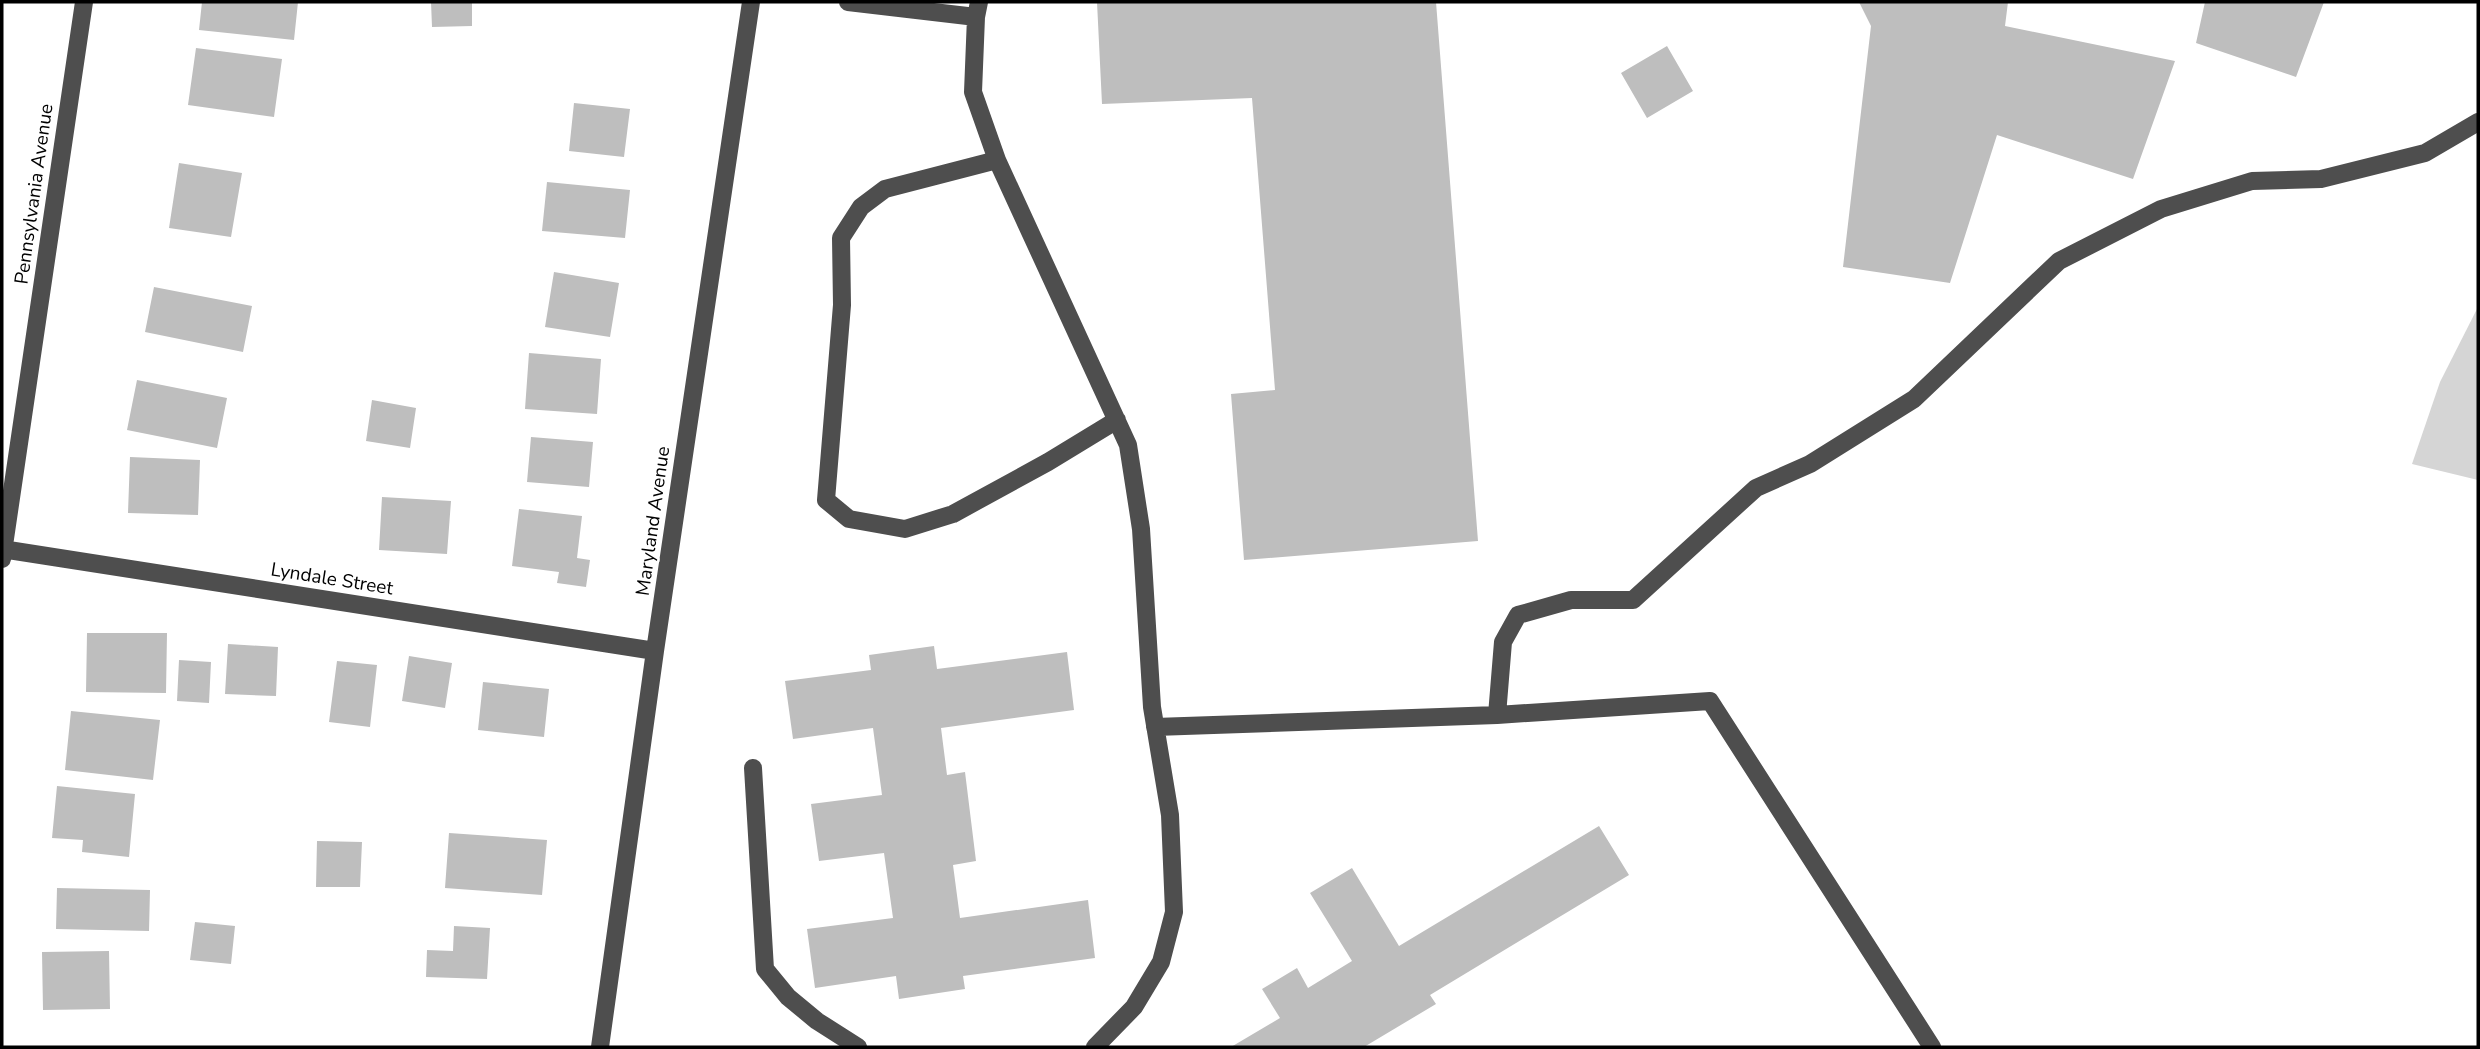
<svg xmlns="http://www.w3.org/2000/svg" width="2480" height="1049" viewBox="0 0 2480 1049" font-family="'Nunito Sans',sans-serif">
	<style>
		.green { fill: #d5d5d5 }
		.building { fill: #bebebe }
		.lines { fill: none; stroke-linecap: round; stroke-linejoin: round }
		.minor { stroke: #4e4e4e; stroke-width: 18 }
		.labels { text-anchor: middle; dominant-baseline: central; stroke-width: 5; stroke-linejoin: round; paint-order: stroke }
		.street-label { font-size: 19px; fill: #000; stroke: #fff }
	</style>
	<rect width="100%" height="100%" fill="#fff"/>
	<path class="green" d="M2478,307V480L2412,464L2440,382Z"/>
	<path class="building" d="M202,2H298L294,40L199,30Z
		M431,2H472V26L432,27Z
		M1097,2H1436L1478,541L1244,560L1231,394L1275,390L1252,98L1102,104Z
		M1859,2H2008L2005,26L2175,61L2133,179L1997,135L1950,283L1843,267L1871,26Z
		M2205,2H2324L2296,77L2196,43Z
		M1667,46L1693,91L1647,118L1621,73Z
		M196,48L282,59L274,117L188,105Z
		M574,103L630,109L624,157L569,151Z
		M179,163L242,173L231,237L169,228Z
		M547,182L630,190L625,238L542,231Z
		M554,272L619,283L610,337L545,327Z
		M154,287L252,306L243,352L145,332Z
		M529,353L601,359L597,414L525,409Z
		M137,380L227,398L217,448L127,430Z
		M372,400L416,408L410,448L366,441Z
		M531,437L593,442L589,487L527,482Z
		M130,457L200,460L198,515L128,513Z
		M382,497L451,501L447,554L379,550Z
		M519,509L582,516L577,558L590,560L586,587L557,583L559,572L512,566Z
		M87,633H167L166,693L86,692Z
		M228,644L278,647L276,696L225,694Z
		M934,646L937,669L1067,652L1074,710L941,728L947,775L965,772L976,861L953,865L960,918L1088,900L1095,958L963,976L965,989L899,999L896,976L815,988L807,929L893,918L884,853L819,861L811,804L882,795L873,728L793,739L785,681L871,670L869,655Z
		M409,656L452,663L445,708L402,701Z
		M179,660L211,662L209,703L177,701Z
		M337,661L377,665L370,727L329,722Z
		M483,682L549,689L544,737L478,730Z
		M71,711L160,720L153,780L65,770Z
		M57,786L135,794L129,857L82,852L83,840L52,838Z
		M1599,826L1629,875L1430,995L1436,1004L1364,1047H1231L1280,1018L1262,989L1297,968L1308,988L1352,961L1310,893L1352,868L1399,946Z
		M449,833L547,840L542,895L445,888Z
		M317,841L362,842L360,887H316Z
		M57,888L150,890L149,931L56,929Z
		M195,922L235,926L231,964L190,960Z
		M454,926L490,928L487,979L426,977L427,950L453,951Z
		M109,951L110,1009L43,1010L42,952Z"/>
	<g class="lines">
		<path class="minor" d="M848,2L976,17
			M979,2L976,17L973,92L997,160L1128,445L1141,529L1152,707L1170,815L1174,912L1161,962L1134,1007L1095,1047
			M997,160L885,189L861,207L841,238L842,305L826,500L849,519L905,529L953,514L1048,462L1117,420
			M2,549L655,651
			M2,559L84,2
			M1497,715L1503,642L1518,615L1571,600H1633L1756,488L1810,464L1914,399L2059,261L2161,209L2252,181L2321,179L2425,153L2478,122
			M1155,727L1497,715L1710,701L1932,1047
			M753,768L765,969L788,997L817,1021L858,1047
			M600,1047L655,651L751,2"/>
	</g>
	<g class="labels">
		<g class="street-label">
			<text transform="translate(34 194) rotate(-82)">Pennsylvania Avenue</text>
			<text transform="translate(653 521) rotate(-82)">Maryland Avenue</text>
			<text transform="translate(332 579) rotate(9)">Lyndale Street</text>
		</g>
	</g>
	<rect width="2480" height="1049" fill="none" stroke="#000000" stroke-width="7"/>
</svg>
